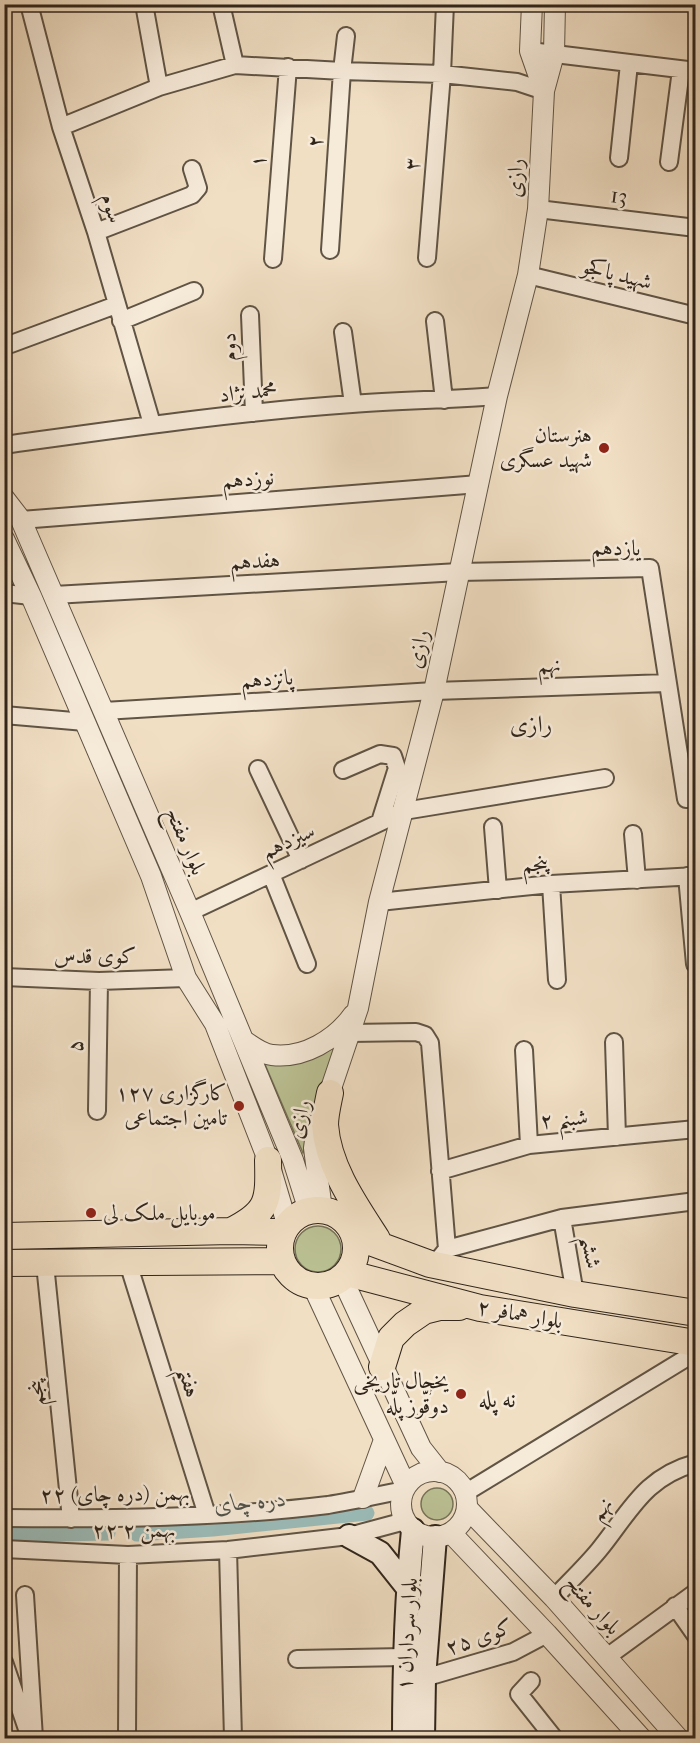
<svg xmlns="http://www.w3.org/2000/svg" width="700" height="1743" viewBox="0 0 700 1743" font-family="'IM FELL French Canon',Amiri,serif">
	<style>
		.green { fill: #bbc194; stroke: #767358; stroke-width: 1.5 }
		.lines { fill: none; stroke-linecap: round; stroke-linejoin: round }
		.canal { stroke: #9bbcb9; stroke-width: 15 }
		.minor-casing { stroke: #605445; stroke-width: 20 }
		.tertiary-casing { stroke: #605445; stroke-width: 22 }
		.secondary-casing { stroke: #30251b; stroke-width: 26 }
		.primary-casing { stroke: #30251b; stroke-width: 28 }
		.minor { stroke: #f6ead9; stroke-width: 16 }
		.tertiary { stroke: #f6ead9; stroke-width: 20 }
		.secondary { stroke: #f6ead9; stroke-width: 22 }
		.primary { stroke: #f1dfc4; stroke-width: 26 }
		.poi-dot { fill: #8f2418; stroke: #f6ead9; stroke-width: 2 }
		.labels { text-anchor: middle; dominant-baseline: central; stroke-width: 5; stroke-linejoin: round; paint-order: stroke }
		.street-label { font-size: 22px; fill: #30251b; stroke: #f6ead9 }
		.poi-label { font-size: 22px; fill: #30251b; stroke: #f6ead9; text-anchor: end }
		.neighbourhood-label { font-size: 24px; fill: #30251b; stroke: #f6ead9 }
		.water-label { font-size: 24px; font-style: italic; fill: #50524a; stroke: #f6ead9 }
	</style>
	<rect width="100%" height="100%" fill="#f1dfc4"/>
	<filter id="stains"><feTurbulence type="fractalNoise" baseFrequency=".00333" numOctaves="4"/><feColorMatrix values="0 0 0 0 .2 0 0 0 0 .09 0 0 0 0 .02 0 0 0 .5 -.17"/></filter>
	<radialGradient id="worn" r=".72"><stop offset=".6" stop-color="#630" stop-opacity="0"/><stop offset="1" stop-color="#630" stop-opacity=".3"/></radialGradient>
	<path class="green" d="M345,1037L303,1153L264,1062Z
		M295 1249a23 23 0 1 1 46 0a23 23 0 1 1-46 0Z
		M421 1504a16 16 0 1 1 32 0a16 16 0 1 1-32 0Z"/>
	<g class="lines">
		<path class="canal" d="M137,1534L213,1529L367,1513
			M4,1535L108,1533"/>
		<g class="minor-casing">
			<path id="minor" d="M29,4L61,127L96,232L152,424
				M144,4L159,87
				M221,4L235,65
				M530,51L696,71
				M61,127L159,87L235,65L342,71L442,74L517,82L544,91
				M619,158L629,64
				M669,162L681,70
				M538,209L696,228
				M96,232L192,195L198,188L192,169
				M330,250L342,71L346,36
				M427,258L442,74L445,4
				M273,259L288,67
				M528,275L696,316
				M250,315L254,413
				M121,321L194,291
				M435,321L444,400
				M343,332L353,404
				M11,344L116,305
				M4,445C120,429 236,412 352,404C401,400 449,400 497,396
				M21,520L479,484
				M4,593L31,596
				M54,595L459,572L650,568L686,799L696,798
				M104,711L434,691L667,683
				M4,715L85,722
				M258,769L301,860
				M343,770L380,754L393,756L397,768L380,822
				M493,827L498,890
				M633,834L637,880
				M271,874L307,964
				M687,876L695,964
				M551,884L557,980
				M379,902L551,884L696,876
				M190,912L404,811L605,778
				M4,977L99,981L186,978
				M350,1033L416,1032L425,1035L430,1043L447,1249L434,1265
				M614,1042L617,1137
				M524,1050L529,1145
				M97,1111L99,981
				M440,1171L529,1145L696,1129
				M562,1218L575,1294
				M447,1249L562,1218L696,1201
				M128,1263L207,1515
				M45,1264L71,1519
				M465,1493L696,1352
				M4,1518C112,1519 221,1518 328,1505C353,1501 379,1495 404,1490
				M4,1549L128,1555L228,1550L349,1536L405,1521
				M228,1550L233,1738
				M25,1595L34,1738
				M554,1598C569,1582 585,1567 599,1550C630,1512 644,1477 696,1463
				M675,1606L696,1636
				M607,1657L696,1592
				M297,1659L404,1657
				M4,1662L27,1729
				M424,1678L513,1652L547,1634
				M531,1681L519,1694L554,1738
				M127,1738L128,1555"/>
		</g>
		<g class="tertiary-casing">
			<path id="tertiary" d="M532,4L530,51L544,91
				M4,498L21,520L190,912L293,1160L309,1211
				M4,539L31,596L151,876L186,978L215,1024L268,1160L287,1224
				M243,1040C252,1046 262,1054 272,1055C304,1059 336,1039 353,1015
				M322,1210L314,1148L316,1133L358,1008L379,902L434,691L497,396L528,275L538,209L544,91L554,54L555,4
				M342,1278L421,1448L440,1472
				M313,1286L406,1486
				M401 1504a33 33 0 1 1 66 0a33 33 0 1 1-66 0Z
				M363,1498L384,1440
				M467,1508L554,1598L678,1738
				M451,1533L547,1634L641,1738"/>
		</g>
		<g class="secondary-casing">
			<path id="secondary" d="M349,1536L380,1553L407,1587
				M404,1738C404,1669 406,1600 413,1530
				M423,1738L424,1678L435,1537"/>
		</g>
		<g class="primary-casing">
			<path id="primary" d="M330,1093C328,1103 325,1115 325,1125C328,1167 355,1205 377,1239
				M280 1248a38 38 0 1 1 76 0a38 38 0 1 1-76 0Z
				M231,1231C269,1212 269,1201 268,1160
				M4,1236L231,1231L283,1232
				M354,1236L430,1264L575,1294L696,1313
				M4,1263L282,1261
				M347,1273L480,1308L696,1343
				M382,1367L391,1338L405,1324L424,1311L440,1307H459"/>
		</g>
		<use href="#minor" class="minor"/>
		<use href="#tertiary" class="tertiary"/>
		<use href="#secondary" class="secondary"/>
		<use href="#primary" class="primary"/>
	</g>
	<g class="poi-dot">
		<circle cx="604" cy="448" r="6"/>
		<circle cx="239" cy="1106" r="6"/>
		<circle cx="91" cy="1213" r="6"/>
		<circle cx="461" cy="1394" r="6"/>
	</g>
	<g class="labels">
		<g class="street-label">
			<text transform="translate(315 141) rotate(-86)">۲</text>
			<text transform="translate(258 161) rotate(-86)">۱</text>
			<text transform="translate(412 164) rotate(-85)">۳</text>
			<text transform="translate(515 178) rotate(-87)">رازی</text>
			<text transform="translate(619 196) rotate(7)">13</text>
			<text transform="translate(112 208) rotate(72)">سوم</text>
			<text transform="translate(617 274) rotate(14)">شهید پاکجو</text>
			<text transform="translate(229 347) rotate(-92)">دوم</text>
			<text transform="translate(248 392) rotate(-6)">محمد نژاد</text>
			<text transform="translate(248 479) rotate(-4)">نوزدهم</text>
			<text transform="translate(616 548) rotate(1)">یازدهم</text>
			<text transform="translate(255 561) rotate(-3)">هفدهم</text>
			<text transform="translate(418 649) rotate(-78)">رازی</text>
			<text transform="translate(549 665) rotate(-2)">نهم</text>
			<text transform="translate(267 679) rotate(-4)">پانزدهم</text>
			<text transform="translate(186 841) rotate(67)">بلوار مفتح</text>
			<text transform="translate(288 841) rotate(-25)">سیزدهم</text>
			<text transform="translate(535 864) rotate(-5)">پنجم</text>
			<text x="95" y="956">کوی قدس</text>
			<text transform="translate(75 1046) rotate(-89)">۵</text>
			<text transform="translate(299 1119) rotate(-77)">رازی</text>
			<text transform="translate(564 1119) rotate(-5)">شبنم ۲</text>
			<text transform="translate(591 1252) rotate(80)">ششم</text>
			<text transform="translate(520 1314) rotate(10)">بلوار همافر ۲</text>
			<text transform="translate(189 1382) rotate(73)">هفتم</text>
			<text transform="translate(36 1393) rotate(-96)">پنجم</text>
			<text transform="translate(115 1494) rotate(-1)">۲۲ بهمن (دره چای)</text>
			<text transform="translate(601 1509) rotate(-53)">نهم</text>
			<text x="134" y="1530">۲۲ بهمن ۲</text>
			<text transform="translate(593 1605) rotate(48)">بلوار مفتح</text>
			<text transform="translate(407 1634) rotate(-87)">بلوار سرداران ۱</text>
			<text transform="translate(479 1637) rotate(-19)">کوی ۲۵</text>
		</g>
		<g class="poi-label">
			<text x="592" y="435">هنرستان<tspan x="592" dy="25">شهید عسگری</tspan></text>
			<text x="227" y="1093">کارگزاری ۱۲۷<tspan x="227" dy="25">تامین اجتماعی</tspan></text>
			<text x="103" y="1213" text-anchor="start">موبایل ملک لی</text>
			<text x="449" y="1381">یخچال تاریخی<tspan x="449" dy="25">دوقّوز پلّه</tspan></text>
		</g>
		<g class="neighbourhood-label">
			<text x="531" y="724">رازی</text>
			<text x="497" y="1399">نه پله</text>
		</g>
		<g class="water-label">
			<text transform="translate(250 1501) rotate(-5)">دره چای</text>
		</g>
	</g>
	<rect width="700" height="1743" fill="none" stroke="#f1dfc4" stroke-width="24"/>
	<rect x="6" y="6" width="688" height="1731" fill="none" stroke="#30251b" stroke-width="3"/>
	<rect x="12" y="12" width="676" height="1719" fill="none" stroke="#30251b" stroke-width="1.5"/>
	<rect width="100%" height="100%" filter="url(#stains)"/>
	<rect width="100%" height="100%" fill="url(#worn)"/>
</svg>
